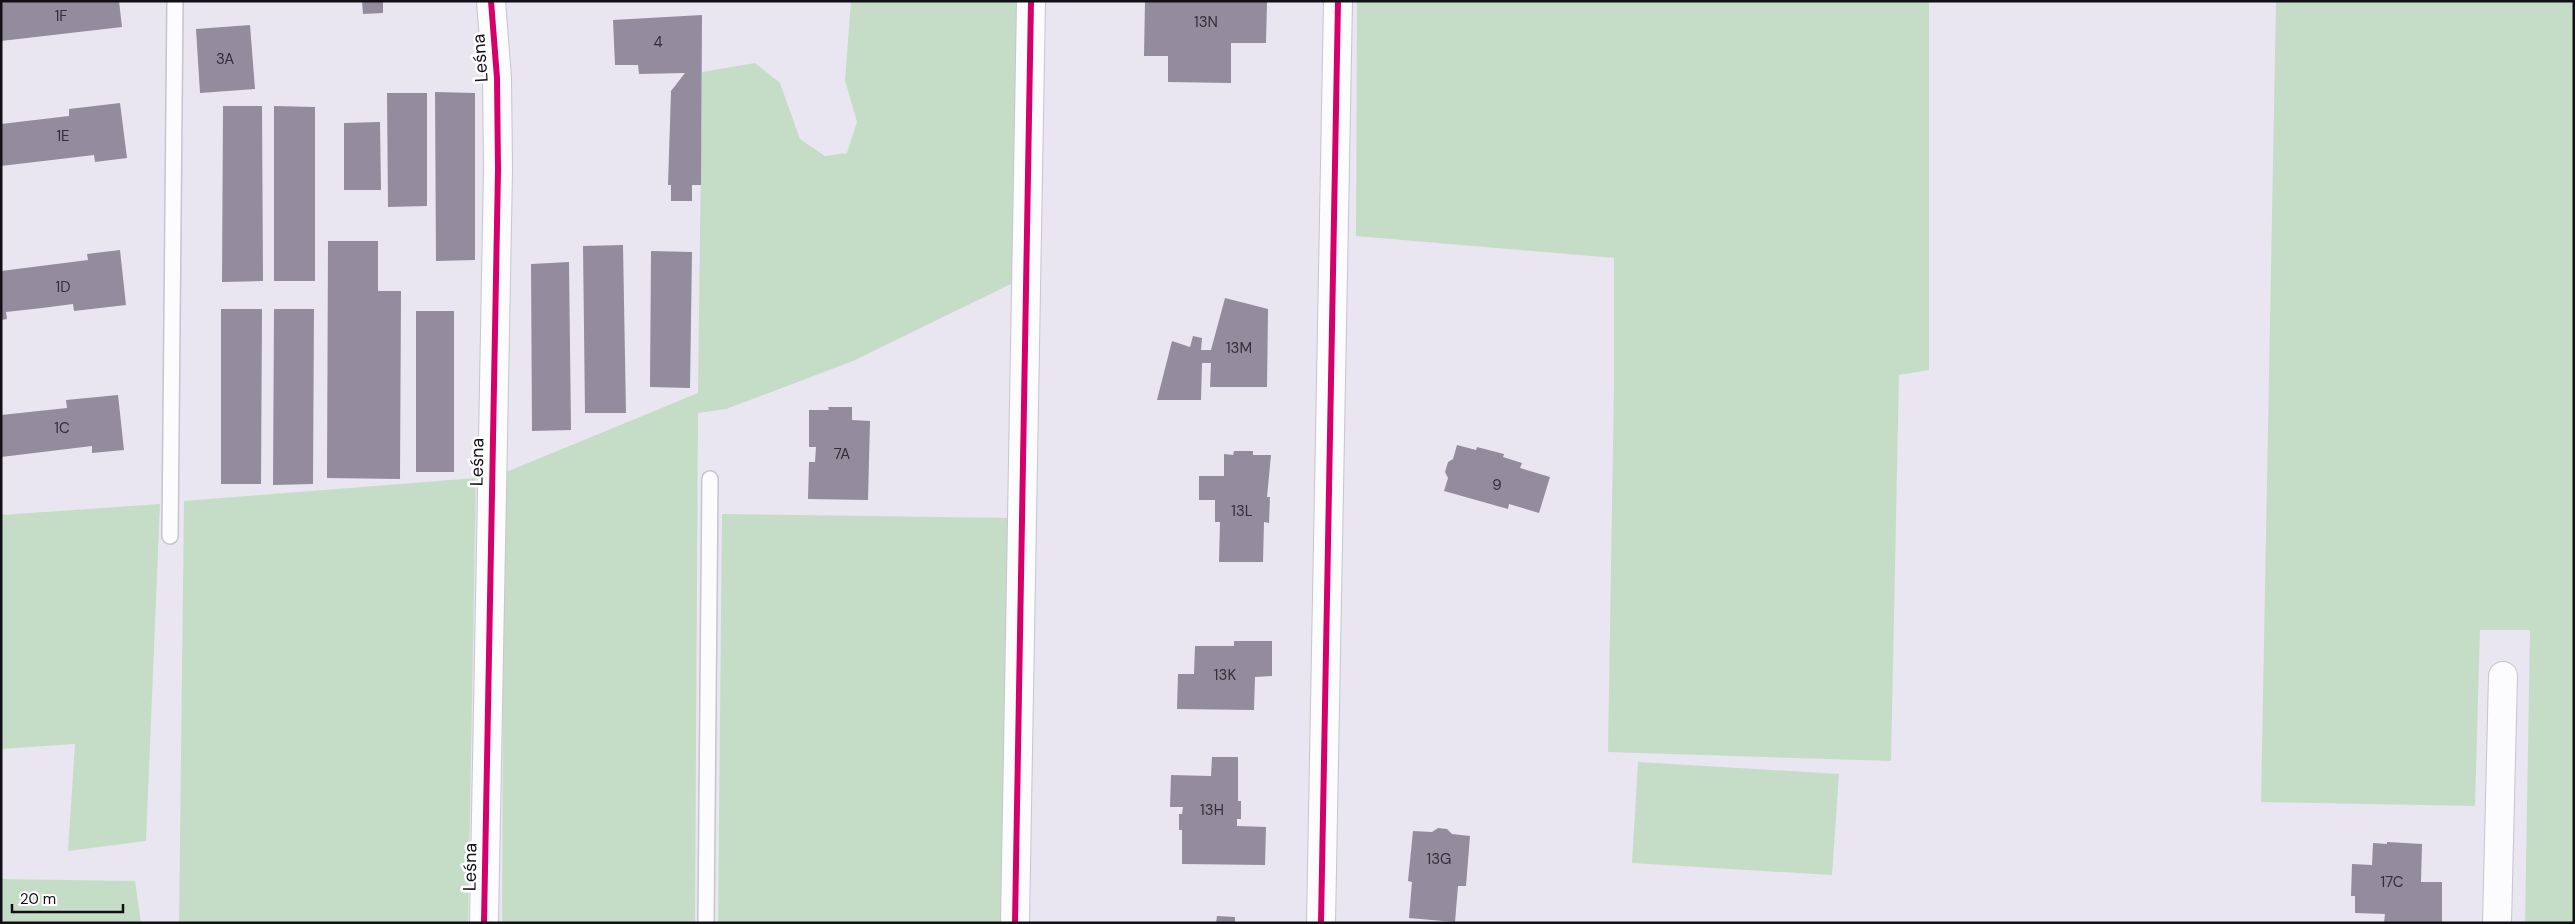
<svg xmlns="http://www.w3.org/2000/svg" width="2575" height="924" viewBox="0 0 2575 924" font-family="'DM Sans',sans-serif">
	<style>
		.green { fill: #c5ddc6 }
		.building { fill: #928c9d }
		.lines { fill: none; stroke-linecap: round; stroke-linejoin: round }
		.service-casing { stroke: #c6c4cc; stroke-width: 18 }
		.minor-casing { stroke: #c6c4cc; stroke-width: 30 }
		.service { stroke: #fcfbfd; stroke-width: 15 }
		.minor { stroke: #fcfbfd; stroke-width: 28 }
		.cycleway-casing { stroke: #fff; stroke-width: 9 }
		.cycleway { stroke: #d6006c; stroke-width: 6 }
		.labels { text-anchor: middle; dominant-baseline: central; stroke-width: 5; stroke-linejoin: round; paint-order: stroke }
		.number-label { font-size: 15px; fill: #322f38 }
		.street-label { font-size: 18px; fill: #121017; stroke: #fff }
	</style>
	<rect width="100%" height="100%" fill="#e9e6f1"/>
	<path class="green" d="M851,1H1023L1019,280L853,361L726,409L698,413L695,923H502L504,473L698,393L702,72L755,63L780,83L800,139L825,156L847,153L857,122L845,80Z
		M1357,1H1929V370L1899,375L1891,761L1608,752L1614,382V258L1356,236Z
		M2276,1H2574V923H2525L2530,630H2480L2475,806L2261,802Z
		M476,478L468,923H179L184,501Z
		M160,504L146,841L68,851L75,744L1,749V515Z
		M722,514L1015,518L1005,923H718Z
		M1638,762L1839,774L1832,875L1632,863Z
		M1,879L135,881L141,923H1Z"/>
	<path class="building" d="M1,1H119L122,27L1,41Z
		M362,1H383V13L363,14Z
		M1145,1H1267L1266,43H1231V83L1168,82V56H1144Z
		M702,15L701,185H692V201H671V185H668L671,91L685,73L639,74L638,65H615L613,20Z
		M250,25L255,89L200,93L196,29Z
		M435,92L475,93V260L436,261Z
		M387,93H427V206L388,207Z
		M120,103L127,158L95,162L94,155L1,166V124L69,116V109Z
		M223,106H262L263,281L222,282Z
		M274,106L315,107V281H274Z
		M380,122L381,190H344V123Z
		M328,241H378V291H401L400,479L327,478Z
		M623,245L626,413H585L583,246Z
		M120,250L126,305L74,311L73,304L42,308L6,312L7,319L1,320V271L88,260L87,254Z
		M651,251L692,252L690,388L650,387Z
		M569,262L571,430L532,431L531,264Z
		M1225,298L1268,309L1267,387H1210L1211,363H1202L1201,400H1157L1172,341L1190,347L1193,336L1202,338L1201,350H1211Z
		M221,309H262L261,484H221Z
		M274,309H314L313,484L273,485Z
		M416,311H454V472H416Z
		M118,395L124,450L92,453V446L1,457V415L67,408L66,400Z
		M828,407H852V420L870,421L868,500L808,499L809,462H815L816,447H809V410H829Z
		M1457,445L1476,450L1477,447L1504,454L1503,457L1522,463L1520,468L1550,477L1539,513L1509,504L1508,509L1444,491L1448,478L1445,472L1448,462L1453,459Z
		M1234,451H1253V455H1271L1267,497H1270L1269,523L1264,522L1263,562H1219L1220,522H1215V500H1199V476H1224V454L1233,455Z
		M1234,641H1272V676L1255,677L1254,710L1177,709L1178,674H1194L1195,646H1234Z
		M1212,757H1238V801H1241V819H1237V826L1266,827L1265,865L1182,864V830H1179V814H1182L1183,807H1170L1171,775L1211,776Z
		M1438,828L1447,829L1452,834L1470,836L1466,886H1458L1455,922L1409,918L1412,882L1408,881L1413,831L1432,832Z
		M2387,842L2422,844L2421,882H2442V923H2384L2385,914L2355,913V896H2351L2352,864L2372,865L2373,843L2387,844Z
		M1217,916L1235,917V923H1216Z"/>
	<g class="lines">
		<g class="service-casing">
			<path id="service" d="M170,536L175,1
				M706,923L710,479"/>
		</g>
		<g class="minor-casing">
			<path id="minor" d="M484,923L498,170L497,78L491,1
				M1015,923L1031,1
				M1321,923L1338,1
				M2497,923L2503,676"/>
		</g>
		<use href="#service" class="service"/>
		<use href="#minor" class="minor"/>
		<g class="cycleway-casing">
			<path id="cycleway" d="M484,923L498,170L497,78L491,1
				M1015,923L1031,1
				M1321,923L1338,1"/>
		</g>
		<use href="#cycleway" class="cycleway"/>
	</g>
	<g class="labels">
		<g class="number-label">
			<text x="61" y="16">1F</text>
			<text x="1206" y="22">13N</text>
			<text x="658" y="42">4</text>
			<text x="225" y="59">3A</text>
			<text x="63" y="136">1E</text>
			<text x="63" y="287">1D</text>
			<text x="1239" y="348">13M</text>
			<text x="62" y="428">1C</text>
			<text x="842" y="454">7A</text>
			<text x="1497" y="485">9</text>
			<text x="1242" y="511">13L</text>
			<text x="1225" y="675">13K</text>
			<text x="1212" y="810">13H</text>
			<text x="1439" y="859">13G</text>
			<text x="2392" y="882">17C</text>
		</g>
		<g class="street-label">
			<text transform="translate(480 58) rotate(-94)">Leśna</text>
			<text transform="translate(477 462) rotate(-89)">Leśna</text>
			<text transform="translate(470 867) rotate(-89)">Leśna</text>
		</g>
	</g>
	<rect width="2575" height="924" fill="none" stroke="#121017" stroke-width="5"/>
	<path d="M12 904v8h111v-8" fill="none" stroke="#121017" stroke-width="2.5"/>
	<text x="20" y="904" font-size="15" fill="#121017" stroke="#ffffff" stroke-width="4" paint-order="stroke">20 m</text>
</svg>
